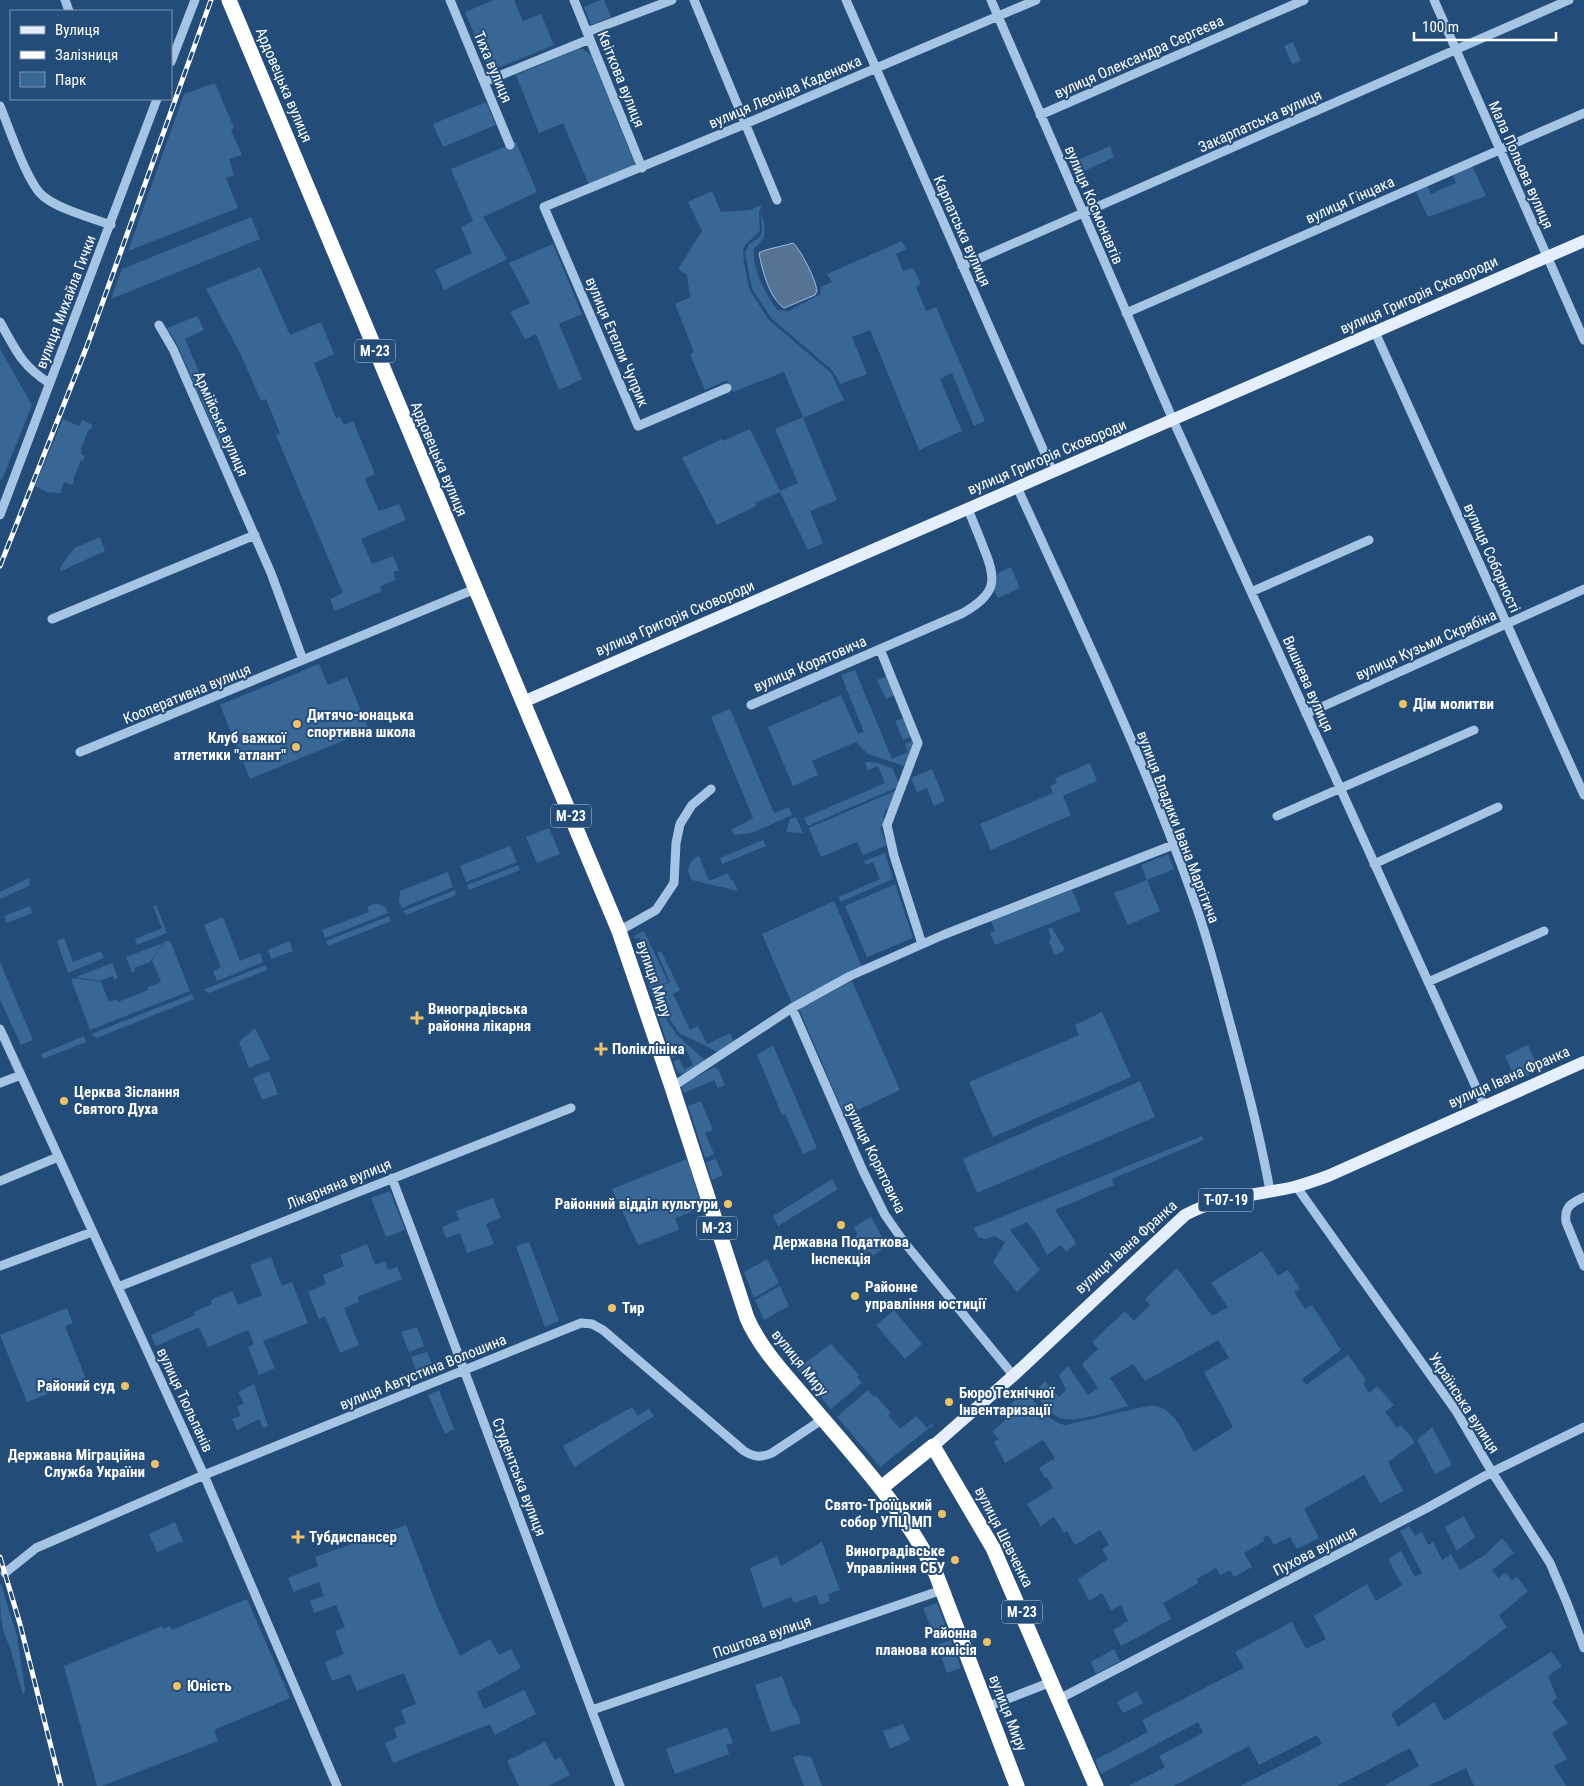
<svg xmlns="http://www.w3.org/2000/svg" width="1584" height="1786" viewBox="0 0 1584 1786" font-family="'Roboto Condensed',sans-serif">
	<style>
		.green { fill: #386695 }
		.water { fill: #567393; stroke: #9abfe4 }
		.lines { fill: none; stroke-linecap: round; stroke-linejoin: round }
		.minor { stroke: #a6c4e3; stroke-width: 9 }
		.major { stroke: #e5effc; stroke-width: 12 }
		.highway { stroke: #fff; stroke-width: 15 }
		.rail-casing { stroke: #fff; stroke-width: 5 }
		.rail { stroke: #244c78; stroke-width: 3; stroke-dasharray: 9; stroke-linecap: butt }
		.poi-dot { fill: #edc26b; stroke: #244c78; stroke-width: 2 }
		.labels { text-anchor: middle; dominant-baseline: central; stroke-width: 4; stroke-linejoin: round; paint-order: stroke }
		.shield { fill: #244c78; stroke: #bdc9d6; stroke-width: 1 }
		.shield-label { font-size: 14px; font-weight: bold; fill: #fff }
		.street-label { font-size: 15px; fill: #fff; stroke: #244c78 }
		.poi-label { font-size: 15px; font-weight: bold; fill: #fff; stroke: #244c78; text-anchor: start }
	</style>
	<rect width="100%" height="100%" fill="#244c78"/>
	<path class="green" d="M494,0H514L523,21L541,14L554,45L490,71L465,12Z
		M601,0H604L611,17L591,25L584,7Z
		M1293,42L1301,61L1292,64L1284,46Z
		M578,49H583L591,55L634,162V166L589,185L563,123L539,133L516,75Z
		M215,83L234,128L231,130L242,155L229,159L234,175L226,178L238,208L128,251L184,94Z
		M486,102L496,125L443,147L433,124Z
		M516,142L537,192L483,217L507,259L444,290L435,270L472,253L461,227L473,221L451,169Z
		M1110,146L1114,157L1076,175L1071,163Z
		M1472,166L1486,196L1428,217L1415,190L1427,185L1431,194L1456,183L1453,174Z
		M712,191L721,212L750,210L762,205L759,212L760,231L745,245L743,251L744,263L749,288L754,297L769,320L831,373L844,400L803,418L837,500L810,511L823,543L808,550L780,492L755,503L756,506L717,525L682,458L722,439L723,441L750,429L780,491L798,483L775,429L803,417L784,372L733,392L727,380L705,390L690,354L694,352L675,304L690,297L687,275L678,269L702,231L688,202Z
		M761,211C765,228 769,237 754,248C752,270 765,293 777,310L789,311L820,294L821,287L832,282L827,274L902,241L906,249L896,254L903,271L913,268L921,284L916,287L926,311L936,307L985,421L974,426L952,373L940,379L962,431L919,450L870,330L852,337L867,374L840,384L836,376L830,368L772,319L752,289L745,252L749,244L760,237L762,232Z
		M251,217L260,239L111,299L122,269Z
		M553,244L582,314L559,324L582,379L559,390L536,334L525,339L510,312L530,303L509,263Z
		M260,267L290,335L321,322L334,354L314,363L336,418L340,417L344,425L353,421L375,474L365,479L379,511L399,504L406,520L361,539L372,564L393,556L399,570L393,572L396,580L380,586L382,591L335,611L330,599L343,593L276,435L280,433L266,399L261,401L241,355L206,289Z
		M197,316L204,330L185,339L231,447L227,450L222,448L176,342L167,328Z
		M0,349L32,405L2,480L0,479Z
		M63,419L79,426L82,420L93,425L91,429H89L81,449L82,450L81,454L85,456L83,461L81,460L73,480L74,481L72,485L64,482L60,493L47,492L35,486Z
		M100,537L105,551L61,571L60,568L74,548Z
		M1011,567L1020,588L998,598L994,591L998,573Z
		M319,664L328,685L347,677L369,730L250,779L220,705Z
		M855,670L892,759L908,752L905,744L913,740V749L904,766L868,754L856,742L812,761L818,775L793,786L768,727L841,695L858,734L864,732L841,675Z
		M887,676L895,695L886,699L877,680Z
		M730,709L774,813L789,807L792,815L752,833L734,835L731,830L753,818L711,717Z
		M904,718L912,736L903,740L895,721Z
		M869,762L878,763L893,769L899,784L898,787L808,826L804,818L885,783L878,766L868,770L865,763Z
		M1090,763L1097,781L1063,796L1071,815L991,850L980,824L1053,793L1050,786L1057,783L1055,778Z
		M932,769L945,801L934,806L927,788L917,792L911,778Z
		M897,790L889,810L886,809L883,818L886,819L883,826L880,828L887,845L863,855L857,842L821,857L809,828Z
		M796,817L803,833L786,832L790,819Z
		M549,828L560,854L537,863L526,837Z
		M763,840L766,846L722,864L720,858Z
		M510,846L517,862L466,882L460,866Z
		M885,853L893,879L840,902L839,897L880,879L873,862L866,865L864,861Z
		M1168,854L1174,869L1147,880L1160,911L1128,925L1114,893L1147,880L1141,865Z
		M699,856L709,881L728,873L731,881L733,880L738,891L692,880C685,870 688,861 699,856Z
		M518,865L520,870L469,890L467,885Z
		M448,872L453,887L402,908L399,901L400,891Z
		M29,878L30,881L29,886L0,899V892Z
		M895,884L913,938L867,957L845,906Z
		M455,890L456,895L406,915L403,911Z
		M1072,890L1081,911L995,945L990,933L995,931L991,921Z
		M834,901L862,967L793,1006L762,934Z
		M376,903L385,907L388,913L325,938L322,930L369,912L367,907Z
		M156,905L167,933L137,945L135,939L162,928L153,906Z
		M30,906L32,913L7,923L4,916Z
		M389,916L391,921L328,946L326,941Z
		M223,917L240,961L260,953L263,962L217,981L213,971L221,967L204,925Z
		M1052,927C1056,936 1061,941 1065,950L1055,955L1049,942L1051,937L1048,929Z
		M644,931L668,982L650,990L635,945L641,942L639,937L635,939L634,936Z
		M64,938L73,962L101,951L104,958L68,973L57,941Z
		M165,941H168L171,943L190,991L90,1030L71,979L74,978L101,982L109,1002L116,999L118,1002L148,990V987L161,982L152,960Z
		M289,941L293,951L271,959L268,950Z
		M163,943L150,962L134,968L135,971L132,972L126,957Z
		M661,951L680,990L673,994L690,1030L698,1026L707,1044L730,1033L734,1042L718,1052L679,1033L659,1002L652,996L650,992L670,982L657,953Z
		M0,962L33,1040L21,1045L0,999Z
		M112,963L118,978L114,980L113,976L100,981L76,977Z
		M265,965L267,970L209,993L203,990Z
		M852,981L900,1090L845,1116L799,1009Z
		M192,994L194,999L97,1038L91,1034Z
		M653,1000L677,1035L705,1060L683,1074L678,1073L673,1062L679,1059L684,1069L693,1065L687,1051L672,1058Z
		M1102,1012L1131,1077L993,1137L969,1082L1079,1035L1075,1025Z
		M255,1028L270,1059L249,1068L239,1042Z
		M84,1036L86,1042L43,1059L41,1054Z
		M773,1045L817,1148L803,1154L785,1114L782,1115L757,1055Z
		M1528,1045L1539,1070L1516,1081L1505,1056Z
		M715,1067L719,1071L725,1085L718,1088L714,1080L684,1093L681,1087L683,1084Z
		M269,1071L278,1094L262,1100L253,1078Z
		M1140,1081L1155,1117L977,1193L963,1159Z
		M701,1101L713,1130L705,1133L714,1154L705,1158L688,1106Z
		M1202,1136L1204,1140L1112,1179L1114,1185L1055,1210L1076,1243L1066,1252L1061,1245L1047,1255L1038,1237L1027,1222L1010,1230L1040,1270L1017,1292L993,1262L1005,1242L995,1236L985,1239L978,1237L974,1228Z
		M687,1159L702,1208L675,1218L679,1230L638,1245L612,1189Z
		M716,1159L723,1175L712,1180L706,1162Z
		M832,1179L838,1189L778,1226L773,1216Z
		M390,1191L405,1230L386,1237L371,1198Z
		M493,1198L501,1218L486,1224L494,1244L467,1253L460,1233L446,1238L442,1227L459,1220L456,1211Z
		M871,1217L887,1246L873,1256L869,1251L865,1254L856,1238L857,1233L854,1227Z
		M529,1242L559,1321L545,1327L516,1246Z
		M367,1244L375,1265L385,1261L388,1270L397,1267L402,1279L357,1297L359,1302L344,1308L359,1345L340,1353L325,1316L319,1319L308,1292L326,1284L323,1275L344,1266L340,1255Z
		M1262,1251L1278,1276L1288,1270L1300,1289L1294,1292L1305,1309L1312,1305L1341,1350L1302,1379L1306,1385L1348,1355L1366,1380L1363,1383L1369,1393L1377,1386L1394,1405L1385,1412L1397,1428L1401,1425L1415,1442L1388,1462L1403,1491L1380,1503L1364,1475L1304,1509L1319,1538L1297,1549L1290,1537L1274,1545L1268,1535L1263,1538L1264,1541L1244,1553L1252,1567L1234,1577L1230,1570L1220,1575L1216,1568L1197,1579L1198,1583L1163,1603L1171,1619L1121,1646L1113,1630L1128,1621L1121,1605L1111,1610L1102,1593L1089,1601L1078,1579L1108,1559L1102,1549L1109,1545L1100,1530L1075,1545L1067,1531L1064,1533L1054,1517L1041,1526L1027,1504L1053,1488L1047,1477L1045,1478L1039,1468L1055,1458L1043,1440L1005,1463L994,1442L999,1439L992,1432L1015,1411L1010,1405L1025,1391C1037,1403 1048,1422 1065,1425L1148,1406C1174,1403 1183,1434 1194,1452L1233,1427L1204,1372L1229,1358L1218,1340L1145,1381L1133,1364L1110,1378L1128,1406C1113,1410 1072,1425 1058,1417C1049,1413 1042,1402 1035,1394L1037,1392L1036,1390L1045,1381L1059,1397L1066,1390L1059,1375L1068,1366L1088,1395L1098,1388L1082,1364L1098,1349L1092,1342L1125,1311L1134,1321L1150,1305L1145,1299L1177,1268L1212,1316L1228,1307L1211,1283Z
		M271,1257L282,1286L292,1282L308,1323L263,1341L275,1368L259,1375L248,1347L254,1344L248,1330L208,1347L199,1327L156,1346L151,1335L195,1315L194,1312L212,1304L211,1300L232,1291L238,1305L262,1295L250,1265Z
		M767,1259L779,1283L754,1298L744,1272Z
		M780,1286L789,1306L764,1320L755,1300Z
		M67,1308L73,1323L65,1326L86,1379L27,1402L0,1335Z
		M894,1310L922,1344L905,1359L876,1325Z
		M417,1327L424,1346L409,1352L401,1332Z
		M831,1344L859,1375L857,1377L862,1383L831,1409L797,1369Z
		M427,1352L435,1372L419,1378L411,1357Z
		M254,1384L268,1426L263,1428L259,1419L237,1430L232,1419L241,1416L237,1407L244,1403L238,1392Z
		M439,1390L454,1429L445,1434L428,1395Z
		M868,1390L874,1397L876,1396L891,1413L888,1415L900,1429L916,1416L927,1428L933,1423V1425L880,1467L837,1417Z
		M632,1407L638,1416L649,1408L654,1416L574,1467L563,1446Z
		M1432,1427L1452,1465L1435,1474L1417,1440Z
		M1464,1516L1475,1537L1457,1551L1445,1527Z
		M175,1522L183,1541L157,1552L149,1534Z
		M406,1525L437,1606L460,1656L490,1639L499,1655L511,1649L521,1668L477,1692L484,1709L524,1690L536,1714L495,1735L490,1724L393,1763L385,1743L397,1738L394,1728L406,1723L401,1710L416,1704L404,1673L357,1691L350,1674L332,1681L325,1662L344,1654L335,1631L345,1627L336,1605L314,1613L310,1601L324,1596L319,1582L294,1592L288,1578L318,1566L315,1557Z
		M1409,1526L1415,1536L1422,1532L1428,1545L1433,1542L1442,1560L1451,1554L1460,1570L1485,1555L1502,1538L1514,1553L1492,1570L1498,1578L1506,1573L1512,1581L1517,1577L1528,1591L1499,1615L1507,1627L1391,1714L1398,1727L1434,1702L1444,1721L1551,1652L1562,1666L1548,1676L1557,1698L1552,1702L1568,1723L1552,1733L1567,1759L1554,1766L1566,1786H1474L1466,1768L1428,1786H1384L1419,1766L1410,1748L1337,1786H1241L1322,1744L1317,1735L1259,1765L1249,1746L1174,1786H1129L1165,1767L1159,1756L1203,1733L1198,1722L1101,1774L1095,1760L1148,1732L1142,1720L1244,1668L1235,1652L1292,1622L1306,1649L1326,1639L1314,1616L1367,1584L1376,1601L1402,1585L1388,1559L1401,1551L1415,1577L1422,1573L1400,1531Z
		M822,1542L840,1590L828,1594L830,1601L820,1605L816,1595L794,1603L791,1597L763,1608L750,1568L777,1556L781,1566Z
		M1,1584L17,1636L25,1690L23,1695L9,1644C0,1630 0,1604 0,1585Z
		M247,1599L290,1698L214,1730L218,1741L102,1786H97L64,1666L162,1626L163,1629L170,1626L172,1630Z
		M937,1603L948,1633L935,1638L923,1608Z
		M951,1640L961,1668L947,1673L937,1645Z
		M1114,1649L1120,1661L1096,1674L1091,1662Z
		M782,1676L793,1707H795L801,1723L771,1732L755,1685Z
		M1137,1691L1143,1703L1123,1713L1117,1702Z
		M903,1724L910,1740L890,1749L883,1731Z
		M727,1727L733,1743L726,1745L729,1754L675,1774L666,1749Z
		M545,1742L555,1760L560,1757L570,1775L548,1786H519L507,1761Z
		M799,1755L811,1757L822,1786H804L793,1757Z"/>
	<path class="water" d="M793,243C801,250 816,280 817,291L815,295L784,308C769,298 762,269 759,253C765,249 784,246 793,243Z"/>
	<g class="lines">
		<path class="minor" d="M65,0L69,11
			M450,0L510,145
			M574,0L642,168
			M694,0L777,200
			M846,0L1053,472
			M991,0L1173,420L1485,1107
			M1434,0L1584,340
			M587,32L672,0
			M171,62L195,0
			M484,82L590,39
			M0,106C9,127 27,183 43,196C58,209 92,218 111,225
			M1040,115L1304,0
			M962,266L1569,0
			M1126,313L1584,113
			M0,322C16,350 21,365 49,383
			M159,325L173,349L271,573L303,660
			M1375,332L1584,795
			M727,388L638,426L544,207L745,124L1036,0
			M1017,487C1079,623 1144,758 1194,900C1207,936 1217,974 1227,1012C1243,1071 1259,1130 1270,1191
			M0,515L157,99
			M1251,592L1369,540
			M52,619L255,535
			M880,649L918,743L887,825L894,856L922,944
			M751,705L963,613C995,594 998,582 984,549C979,535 973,522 968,509
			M1306,714L1584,589
			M80,752L475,589
			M1277,816L1474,730
			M1374,864L1498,807
			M619,931L656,910L674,883L676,843L680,824L692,805L711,789
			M1428,982L1544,931
			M792,1008L863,1171L885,1215L904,1242L1013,1375
			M0,1029L204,1475L337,1786
			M0,1083L21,1075
			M672,1087L792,1008L850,976L943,935L1173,845
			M392,1178L620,1786
			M0,1181L58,1157
			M1296,1186L1456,1411L1492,1472L1550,1563L1567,1603L1584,1648
			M1584,1197C1571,1203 1564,1207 1566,1222L1584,1266
			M0,1266L92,1232
			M118,1287L571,1108
			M5,1573L36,1548L73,1532L204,1475L581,1323L592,1324L603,1330L744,1451C754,1457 761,1458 772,1453L823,1419
			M1059,1699L1427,1508L1492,1472L1584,1427
			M987,1707L1051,1682
			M592,1710L942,1590"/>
		<path class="major" d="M523,702L1584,241
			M933,1446L1014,1375L1185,1215C1218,1197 1258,1195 1294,1187C1306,1184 1317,1180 1328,1176L1584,1062"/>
		<path class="highway" d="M229,0L619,931L672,1087L747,1318C760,1348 784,1373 805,1398C852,1454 904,1508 936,1574L1017,1786
			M881,1488L933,1446L993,1548L1096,1786"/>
		<g class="rail-casing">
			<path id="rail" d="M0,566L87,346L211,0
				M0,1557L20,1624L61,1786"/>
		</g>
		<use href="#rail" class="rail"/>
	</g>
	<g class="poi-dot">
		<circle cx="1403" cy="704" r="5"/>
		<circle cx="297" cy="724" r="5"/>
		<circle cx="296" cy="747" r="5"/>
		<path d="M414.5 1010.5h5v5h5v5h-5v5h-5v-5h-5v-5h5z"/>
		<path d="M598.5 1041.5h5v5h5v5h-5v5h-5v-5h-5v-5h5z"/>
		<circle cx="64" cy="1101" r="5"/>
		<circle cx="728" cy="1204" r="5"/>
		<circle cx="841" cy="1225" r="5"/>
		<circle cx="855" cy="1296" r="5"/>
		<circle cx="612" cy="1308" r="5"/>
		<circle cx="125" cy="1386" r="5"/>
		<circle cx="949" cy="1402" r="5"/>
		<circle cx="155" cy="1464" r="5"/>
		<circle cx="942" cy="1514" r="5"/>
		<path d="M295.5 1529.5h5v5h5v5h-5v5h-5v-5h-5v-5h5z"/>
		<circle cx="955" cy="1560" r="5"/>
		<circle cx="987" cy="1642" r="5"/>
		<circle cx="177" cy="1686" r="5"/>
	</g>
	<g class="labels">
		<g class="shield">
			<rect x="355" y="339.5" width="40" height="23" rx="4"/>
			<rect x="551" y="804.5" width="40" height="23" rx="4"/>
			<rect x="1198.5" y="1188.5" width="55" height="23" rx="4"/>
			<rect x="697" y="1216.5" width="40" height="23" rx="4"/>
			<rect x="1002" y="1600.5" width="40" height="23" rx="4"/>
		</g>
		<g class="shield-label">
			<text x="375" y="351">М-23</text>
			<text x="571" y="816">М-23</text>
			<text x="1226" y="1200">Т-07-19</text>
			<text x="717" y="1228">М-23</text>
			<text x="1022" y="1612">М-23</text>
		</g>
		<g class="street-label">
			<text transform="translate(1139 57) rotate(-24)">вулиця Олександра Сергеєва</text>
			<text transform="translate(493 67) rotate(67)">Тиха вулиця</text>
			<text transform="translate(621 79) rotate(68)">Квіткова вулиця</text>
			<text transform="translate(284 85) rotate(67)">Ардовецька вулиця</text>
			<text transform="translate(785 92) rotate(-23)">вулиця Леоніда Каденюка</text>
			<text transform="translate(1260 121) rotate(-24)">Закарпатська вулиця</text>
			<text transform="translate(1521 165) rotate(66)">Мала Польова вулиця</text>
			<text transform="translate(1350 200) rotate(-24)">вулиця Гінцака</text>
			<text transform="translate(1094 205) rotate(67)">вулиця Космонавтів</text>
			<text transform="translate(962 231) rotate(66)">Карпатська вулиця</text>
			<text transform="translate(1419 295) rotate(-24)">вулиця Григорія Сковороди</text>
			<text transform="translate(66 302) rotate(-69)">вулиця Михайла Гички</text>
			<text transform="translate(617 342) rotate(67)">вулиця Етелли Чуприк</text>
			<text transform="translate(221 424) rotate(66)">Армійська вулиця</text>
			<text transform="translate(1047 457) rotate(-23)">вулиця Григорія Сковороди</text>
			<text transform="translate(439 459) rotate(67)">Ардовецька вулиця</text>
			<text transform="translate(1492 558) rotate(66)">вулиця Соборності</text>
			<text transform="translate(675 618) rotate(-23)">вулиця Григорія Сковороди</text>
			<text transform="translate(1426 645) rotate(-24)">вулиця Кузьми Скрябіна</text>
			<text transform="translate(810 664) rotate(-23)">вулиця Корятовича</text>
			<text transform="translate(1308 684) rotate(66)">Вишнева вулиця</text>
			<text transform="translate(187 694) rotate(-22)">Кооперативна вулиця</text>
			<text transform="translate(1178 827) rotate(69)">вулиця Владики Івана Маргітича</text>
			<text transform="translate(654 979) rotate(71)">вулиця Миру</text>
			<text transform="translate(1509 1077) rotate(-24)">вулиця Івана Франка</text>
			<text transform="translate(875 1158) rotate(64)">вулиця Корятовича</text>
			<text transform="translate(339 1184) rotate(-22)">Лікарняна вулиця</text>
			<text transform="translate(1126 1247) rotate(-42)">вулиця Івана Франка</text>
			<text transform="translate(800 1363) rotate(51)">вулиця Миру</text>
			<text transform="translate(423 1372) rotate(-22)">вулиця Августина Волошина</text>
			<text transform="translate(185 1400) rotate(65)">вулиця Тюльпанів</text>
			<text transform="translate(1464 1403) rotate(57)">Українська вулиця</text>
			<text transform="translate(519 1477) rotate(69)">Студентська вулиця</text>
			<text transform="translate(1004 1537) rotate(63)">вулиця Шевченка</text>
			<text transform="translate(1315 1551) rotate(-27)">Пухова вулиця</text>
			<text transform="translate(762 1637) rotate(-19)">Поштова вулиця</text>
			<text transform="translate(1008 1713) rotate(69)">вулиця Миру</text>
		</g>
		<g class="poi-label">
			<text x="1413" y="704">Дім молитви</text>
			<text x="307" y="715">Дитячо-юнацька<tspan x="307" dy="17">спортивна школа</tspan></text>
			<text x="286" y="738" text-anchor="end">Клуб важкої<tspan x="286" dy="17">атлетики "атлант"</tspan></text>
			<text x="428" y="1009">Виноградівська<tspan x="428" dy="17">районна лікарня</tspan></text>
			<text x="612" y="1049">Поліклініка</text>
			<text x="74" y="1092">Церква Зіслання<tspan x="74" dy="17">Святого Духа</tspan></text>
			<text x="718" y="1204" text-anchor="end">Районний відділ культури</text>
			<text x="841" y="1242" text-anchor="middle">Державна Податкова<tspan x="841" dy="17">Інспекція</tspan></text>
			<text x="865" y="1287">Районне<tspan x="865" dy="17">управління юстиції</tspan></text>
			<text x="622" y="1308">Тир</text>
			<text x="115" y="1386" text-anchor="end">Районий суд</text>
			<text x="959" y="1393">Бюро Технічної<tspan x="959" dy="17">Інвентаризації</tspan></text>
			<text x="145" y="1455" text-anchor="end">Державна Міграційна<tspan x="145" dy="17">Служба України</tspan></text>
			<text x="932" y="1505" text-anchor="end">Свято-Троїцький<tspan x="932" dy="17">собор УПЦ МП</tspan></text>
			<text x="309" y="1537">Тубдиспансер</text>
			<text x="945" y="1551" text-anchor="end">Виноградівське<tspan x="945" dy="17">Управління СБУ</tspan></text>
			<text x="977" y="1633" text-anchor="end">Районна<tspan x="977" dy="17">планова комісія</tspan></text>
			<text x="187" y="1686">Юність</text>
		</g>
	</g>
	<rect x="10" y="10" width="162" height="90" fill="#244c78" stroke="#7c94ae"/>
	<rect x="20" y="26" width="25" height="8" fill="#e5effc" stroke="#7c94ae"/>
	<text x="55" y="35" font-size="15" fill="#ffffff">Вулиця</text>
	<rect x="20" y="51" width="25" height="8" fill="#ffffff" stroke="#7c94ae"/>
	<text x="55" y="60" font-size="15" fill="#ffffff">Залізниця</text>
	<rect x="20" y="72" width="25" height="15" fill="#386695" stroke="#7c94ae"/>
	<text x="55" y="85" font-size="15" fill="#ffffff">Парк</text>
	<path d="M1414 32v8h142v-8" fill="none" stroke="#ffffff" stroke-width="2.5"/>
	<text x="1422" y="32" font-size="15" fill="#ffffff" stroke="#244c78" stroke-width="4" paint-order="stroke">100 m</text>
</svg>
